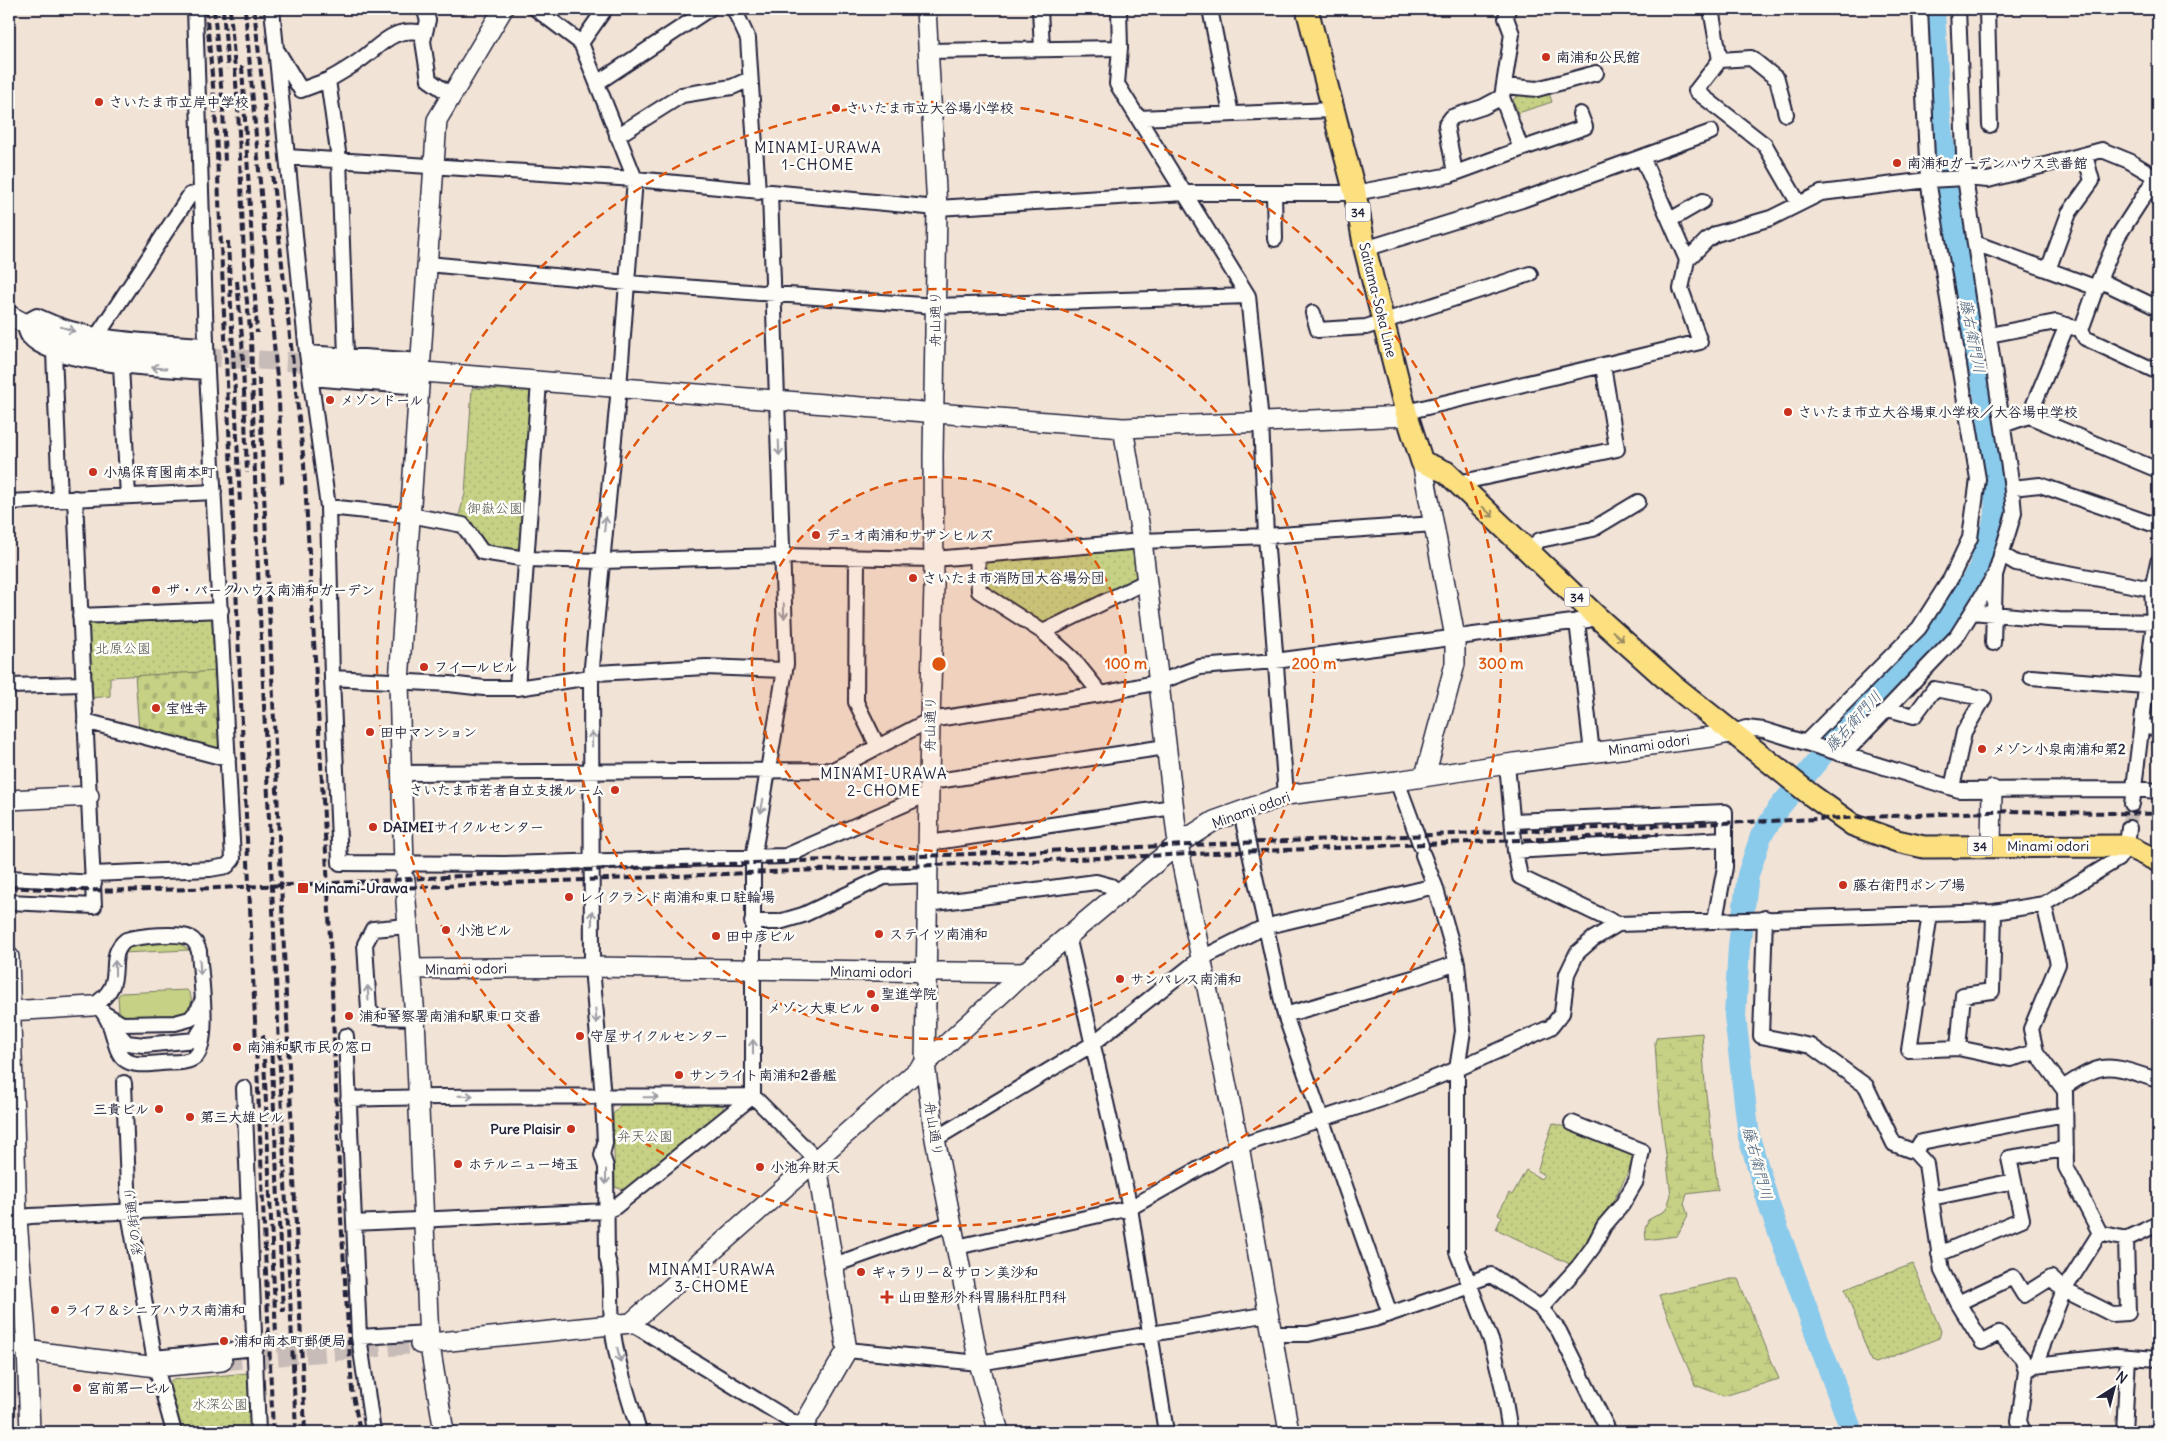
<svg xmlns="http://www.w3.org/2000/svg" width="2167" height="1441" viewBox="0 0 2167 1441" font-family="Delius,'Klee One',sans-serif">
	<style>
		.green { fill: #c6d185; stroke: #747a60 }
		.wetland { fill: url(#wetland-marsh); stroke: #747a60 }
		.cemetery { fill: url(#cemetery-stones); stroke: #747a60 }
		.park { fill: url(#park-dots); stroke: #747a60 }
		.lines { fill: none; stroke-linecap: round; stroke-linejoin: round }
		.river { stroke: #8acaeb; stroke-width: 22 }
		.street-tunnel { stroke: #c8bcb8; stroke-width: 14; stroke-dasharray: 14 7; stroke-linecap: butt }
		.secondary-tunnel { stroke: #c8bcb8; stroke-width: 19; stroke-dasharray: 19 9; stroke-linecap: butt }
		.street-casing { stroke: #22223b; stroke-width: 18 }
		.secondary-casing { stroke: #22223b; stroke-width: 22 }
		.primary-casing { stroke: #22223b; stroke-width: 25 }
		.street { stroke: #fdfcf7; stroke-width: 14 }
		.secondary { stroke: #fdfcf7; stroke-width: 19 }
		.primary { stroke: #fce080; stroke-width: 21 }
		.rail { stroke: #22223b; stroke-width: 4; stroke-dasharray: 8 4; stroke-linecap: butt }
		.oneway { stroke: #9a9aa2 }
		.oneway2 { stroke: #9a8a61 }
		.ring { fill: none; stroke: #de560e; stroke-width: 2.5; stroke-dasharray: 9 6 }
		.poi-dot { fill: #c8321e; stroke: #fdfcf7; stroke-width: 2 }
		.labels { text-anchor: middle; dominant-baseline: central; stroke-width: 5; stroke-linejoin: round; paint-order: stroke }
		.shield { fill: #fdfcf7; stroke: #646373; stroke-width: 1 }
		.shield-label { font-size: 12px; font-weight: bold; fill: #22223b }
		.poi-label { font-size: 14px; font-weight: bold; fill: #22223b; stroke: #fdfcf7; text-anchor: start }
		.street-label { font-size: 14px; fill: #22223b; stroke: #fdfcf7 }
		.park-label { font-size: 14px; fill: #535751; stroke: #fdfcf7 }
		.neighbourhood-label { font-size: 15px; letter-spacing: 1px; fill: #22223b; stroke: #fdfcf7 }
		.water-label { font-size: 15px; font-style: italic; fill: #465d79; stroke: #fdfcf7 }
		.centre { fill: #de560e; stroke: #fdfcf7; stroke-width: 2.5 }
		.ring-label { font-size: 15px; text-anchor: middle; font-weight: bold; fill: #de560e; stroke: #fdfcf7; stroke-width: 5; stroke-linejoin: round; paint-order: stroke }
	</style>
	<defs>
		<pattern id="wetland-marsh" width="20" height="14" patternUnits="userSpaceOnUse" patternTransform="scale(1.25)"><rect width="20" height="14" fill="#c6d185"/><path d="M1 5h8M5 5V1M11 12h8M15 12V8" fill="none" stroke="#aab374"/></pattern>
		<pattern id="cemetery-stones" width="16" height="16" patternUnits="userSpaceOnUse" patternTransform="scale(1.25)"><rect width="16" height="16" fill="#c6d185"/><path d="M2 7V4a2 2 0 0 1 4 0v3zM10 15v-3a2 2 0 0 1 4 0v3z" fill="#aab374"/></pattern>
		<pattern id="park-dots" width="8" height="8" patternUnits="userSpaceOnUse" patternTransform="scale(1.25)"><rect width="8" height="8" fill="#c6d185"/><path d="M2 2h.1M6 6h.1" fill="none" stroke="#aab374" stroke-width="1.8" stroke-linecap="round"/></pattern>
	</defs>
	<rect width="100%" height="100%" fill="#f2e3d7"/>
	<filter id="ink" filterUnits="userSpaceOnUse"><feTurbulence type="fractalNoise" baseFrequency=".02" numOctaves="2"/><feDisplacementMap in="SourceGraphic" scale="10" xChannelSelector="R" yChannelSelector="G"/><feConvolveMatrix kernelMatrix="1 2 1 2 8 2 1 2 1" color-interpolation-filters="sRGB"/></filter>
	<g filter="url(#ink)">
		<path class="green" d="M176,941L189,950L122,953L135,942Z
			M187,990C195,998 191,1010 182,1016C164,1016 134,1024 119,1012L118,996L121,993Z"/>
		<path class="wetland" d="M1702,1033L1705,1086L1718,1190L1687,1194L1684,1204L1688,1215L1677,1236L1646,1240L1645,1228L1648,1220L1666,1210L1671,1195L1658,1092L1655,1042L1657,1037Z
			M1731,1279H1738L1779,1379L1724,1396L1695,1385L1659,1295Z"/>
		<path class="cemetery" d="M219,671L223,750L219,752L139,732L135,674Z"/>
		<path class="park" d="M1548,90L1552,102L1518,113L1513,100L1519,94Z
			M472,388L536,392L523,549L518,553L485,548L458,519L465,494Z
			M1142,541L1145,582L1043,632L979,591L977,555Z
			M213,616L216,618L219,671L110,677V696L91,698L87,622Z
			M722,1103L724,1112L627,1191L615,1187L613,1114L621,1105Z
			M1553,1123L1638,1153L1610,1207L1574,1266L1496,1229L1502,1216L1498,1214L1509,1193L1512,1195L1526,1170L1541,1179L1544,1175L1537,1171Z
			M1913,1264L1941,1331L1939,1338L1876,1363L1871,1361L1845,1289Z
			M248,1373L250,1432H179L168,1386L171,1380Z"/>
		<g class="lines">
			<path class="river" d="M1852,1432L1770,1208L1749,1137L1735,1016L1739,946L1748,875L1761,836L1778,809L1842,731L1942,626L1978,572L1996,515L1994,466L1986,402L1957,253L1939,111L1934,9"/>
			<path class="street-tunnel" d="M2129,828L2132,804"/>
			<path class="secondary-tunnel" d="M202,357L312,363
				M222,1361L420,1344"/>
			<g class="street-casing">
				<path id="street" d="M272,9L307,353L328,507L332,678L340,863L504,864L786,856L930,793
					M424,9L428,20L423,41L429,80L451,95
					M536,9L581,43L635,179L619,387L591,677L592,967L603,1098L605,1143L602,1155L606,1167L607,1258C613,1273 610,1304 612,1323C615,1359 629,1398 639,1432
					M734,9L748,39L758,192
					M1040,9L1042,49
					M1119,9L1120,48L1117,84L1248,296L1261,421L1266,536L1286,795
					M1210,9L1231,114
					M1711,9L1720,60
					M1987,9L1990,125
					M581,43L605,9
					M928,51L1120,48
					M278,52L301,90L328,80
					M597,83L709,9
					M1504,86L1537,89L1596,73
					M1786,114L1777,79L1751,58L1720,60L1696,91L1765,145L1799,204
					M1138,118L1332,110
					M617,136L682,95L732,87L750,79
					M1521,149L1585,127L1580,114
					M287,157L635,179L937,208L1185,193H1355L1450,175L1521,149L1502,97L1512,34L1506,18L1508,9
					M1642,157L1687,260
					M1455,173L1446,125L1452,117L1483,107L1502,97
					M2158,174L2118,236L2099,280L2081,330L2085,338L2158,372
					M770,193L786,664L753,859V1096L816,1159
					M1274,193L1275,239
					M1670,220L1703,201
					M1975,243L2097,288
					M1365,249L1522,200L1711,132
					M428,264L628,283L935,306L1248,296
					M2048,270L2069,213L2092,181L2085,155
					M2099,280L2158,308
					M1313,313L1318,330L1366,327L1530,274
					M1989,335L2056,322L2075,328
					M97,336L190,195L201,192
					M206,345C148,341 91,342 37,316L24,323C25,327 26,333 29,337C53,366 169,369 207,372
					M54,352L60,499
					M307,353L421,361
					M346,356L339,159L328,80C339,74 349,68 359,61C382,45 392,26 424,33
					M121,366L128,496
					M311,378L408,386L419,389
					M1406,412L1700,342L1681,289L1687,260L1707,240L1716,234L1771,218L1821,193L1928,180L1965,178L1988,180L2102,150L2129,161L2156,177
					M2029,416L2067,325
					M2003,425L2029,416L2158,470
					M1458,483L1617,449L1603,366
					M2012,488L2040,485L2158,526
					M9,502L214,492
					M328,507L415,516L463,525L482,552L526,559L602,561L782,556L934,559L1142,541L1266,536L1434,524
					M1528,550L1540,540L1593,529L1638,502
					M2001,554L2016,563L2152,589
					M977,555L979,591L1043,632L1072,658L1101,694
					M857,558L856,702L878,747
					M1972,612L2059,620L2158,622
					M80,616L221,610
					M1577,621L1592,753
					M1043,632L1145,582
					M1993,643L1995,576
					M2031,677L2145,686
					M332,678L449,684L484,688H517L591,677L596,673L706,667L785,670
					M9,686L83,684
					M517,688L539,382
					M1888,709L1914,716L1934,689L1984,698L1964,732L1952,788
					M85,721L228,759
					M2143,727L2158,728
					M1734,732L1746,728L1764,730L1959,790L2134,789L2158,791
					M1807,741L1919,628L1951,578L1970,538L1978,479L1928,180L1920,9
					M1845,753L1957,636L1972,612L1995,575L2014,513L2011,481L1965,178L1958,9
					M1507,764L1515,851L1520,877L1618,924L1994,912L2044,904L2118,859L2127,846L2129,828
					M400,773L833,770L930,720L1101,694L1159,682L1200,667L1275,661L1588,620L1595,615
					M1397,781L1421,846
					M930,782L1166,747
					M2132,804L2154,623L2152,589L2158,562
					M1243,809V821L1285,1015L1390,1314
					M1514,821L1725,812V867L1715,920
					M929,843L1173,807
					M1515,851L1724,839
					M1423,855L1435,886L1457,963L1463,1031L1457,1069V1252L1492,1343L1503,1389L1510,1432
					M93,874L210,869L227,866L233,859L207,372L195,9
					M9,878L94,883
					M9,902L94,906L75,498
					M928,904L1096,882L1111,886L1120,893
					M1930,914L1909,1050L1958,1048L2010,1059L2036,1052
					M1765,918L1761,1036L1811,1046L1866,1086L1894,1144L1915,1152L1926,1164L1942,1271L1958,1303L1982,1342L1999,1333L2022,1358L2026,1371L2035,1365L2116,1356L2158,1359
					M752,922H779L803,915L884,877L928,875
					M408,926L373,929L365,944L369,1010L376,1017L415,1018
					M1068,936L1130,1208L1166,1432
					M92,1006C131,984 102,959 126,940C139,936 179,932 190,938C196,941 197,946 199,951C200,972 211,1044 195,1057C187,1064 171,1062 161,1063C149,1064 134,1067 124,1059C113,1050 115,1025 102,1011
					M105,1014L122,1024L175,1023L190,1019L198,1010L202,1001
					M1285,1015L1413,978L1457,963
					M115,1030L127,1043L144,1045L195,1040L203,1027
					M346,1036L359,1337L373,1432
					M1958,1048L1963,995L1992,991L1994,912
					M124,1083L129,1213L156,1367L174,1432
					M244,1088L258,1432
					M2063,1088C2106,1058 2111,1066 2158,1080
					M348,1099C483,1094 618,1098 753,1096
					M935,1139L1091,1045L1200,959L1264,927L1435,886
					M1915,1152L1921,1142L2065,1114
					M1931,1198L2014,1181
					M9,1219L31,1216L248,1206
					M354,1223L606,1211L615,1207L753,1096
					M2100,1233L2126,1239L2158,1224
					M957,1247L1130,1208L1239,1146L1382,1099L1457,1069L1551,1027L1562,1013L1567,974L1577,953L1593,939L1618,924
					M1939,1254L2022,1219L2009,1158L2065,1149
					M834,1265L952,1223
					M1469,1283L1491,1275L1541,1308L1559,1331L1609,1432
					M1958,1303L2013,1277L2024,1295L2051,1278L2064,1290L2112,1314L2128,1313L2126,1239
					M1541,1308L1579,1266L1593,1247L1604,1226L1622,1205L1636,1181L1642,1151L1572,1123
					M631,1323L809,1432
					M1273,1334H1308L1375,1319L1471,1286
					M359,1337L429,1333
					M847,1350L979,1363L1269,1314
					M154,1358L256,1348
					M2035,1365L2064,1290L2100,1233L2066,1167L2065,1091L2036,1052L2031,1029L2058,964L2044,904
					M2023,1432L2019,1421L2026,1371
					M2124,1432L2128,1357"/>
			</g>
			<g class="secondary-casing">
				<path id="secondary" d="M926,9L937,208L933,456L934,586L930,720L925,1064L935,1139L979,1363L999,1432
					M9,315C22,322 36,330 50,335C99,352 152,352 202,357
					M312,363L1123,428L1407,416
					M1123,428L1142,541L1178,844L1239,1146L1289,1432
					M1422,462L1455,637V664L1425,776
					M9,800L89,796
					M1991,846L1992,790
					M404,867L399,682L437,120L503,9
					M405,880L406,891
					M406,901L415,1018L429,1340L444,1432
					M9,957L17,1219L27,1347L30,1432
					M412,969L592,967L1024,973
					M9,1011L92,1006
					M9,1342L39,1352L156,1367L222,1361
					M420,1344L631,1323L925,1064L1024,973L1178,844L1214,821L1286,795L1397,781L1507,764L1711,737L1734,732
					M802,1428L847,1350L816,1159"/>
			</g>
			<g class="primary-casing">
				<path id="primary" d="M1307,9L1355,193L1365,249L1406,412L1422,462L1446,472L1595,615L1674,686L1811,795L1853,825L1897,841L1924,847L2127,846L2158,861"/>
			</g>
			<use href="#street" class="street"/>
			<use href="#secondary" class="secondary"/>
			<use href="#primary" class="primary"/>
			<path class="rail" d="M206,9L215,108L273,1432
				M214,9L223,108L225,163
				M223,9L228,69
				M230,9L238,107L245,284L251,337L257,547L296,1432
				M245,9L279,401L282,484
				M254,9L304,464L328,888L341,1218L352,1390L360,1432
				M242,66L257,333
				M228,241L240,503
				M237,281L242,337L247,473
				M259,378L305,1432
				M9,887C93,893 177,890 262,886C345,883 428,878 511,873L2012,811L2158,814
				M397,888L1659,834
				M263,1035L276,1335
				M271,1043L283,1312"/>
		</g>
		<defs><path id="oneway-shaft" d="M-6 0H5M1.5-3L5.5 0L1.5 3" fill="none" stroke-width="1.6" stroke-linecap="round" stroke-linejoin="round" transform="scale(1.25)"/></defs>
		<g class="oneway">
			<use href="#oneway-shaft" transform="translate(68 329) rotate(17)"/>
			<use href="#oneway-shaft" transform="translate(159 368) rotate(-176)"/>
			<use href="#oneway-shaft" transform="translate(779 448) rotate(88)"/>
			<use href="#oneway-shaft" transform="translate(605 524) rotate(-84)"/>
			<use href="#oneway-shaft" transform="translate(784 611) rotate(88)"/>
			<use href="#oneway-shaft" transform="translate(592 739) rotate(-91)"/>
			<use href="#oneway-shaft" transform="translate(762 806) rotate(100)"/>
			<use href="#oneway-shaft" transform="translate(592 918) rotate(-90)"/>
			<use href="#oneway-shaft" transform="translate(200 967) rotate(87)"/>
			<use href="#oneway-shaft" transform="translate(115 968) rotate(-90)"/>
			<use href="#oneway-shaft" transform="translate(368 993) rotate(-93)"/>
			<use href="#oneway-shaft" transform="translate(596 1016) rotate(85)"/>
			<use href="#oneway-shaft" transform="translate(753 1047) rotate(-90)"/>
			<use href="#oneway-shaft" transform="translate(466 1096) rotate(1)"/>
			<use href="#oneway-shaft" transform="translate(651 1097) rotate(-1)"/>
			<use href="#oneway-shaft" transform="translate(606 1177) rotate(90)"/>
			<use href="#oneway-shaft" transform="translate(619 1355) rotate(77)"/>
		</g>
		<g class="oneway2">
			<use href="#oneway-shaft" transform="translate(1488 512) rotate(44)"/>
			<use href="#oneway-shaft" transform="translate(1618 636) rotate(42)"/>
		</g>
	</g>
	<circle cx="939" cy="664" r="187" fill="#de560e" fill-opacity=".12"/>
	<g class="ring">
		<circle cx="939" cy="664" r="187"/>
		<circle cx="939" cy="664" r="375"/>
		<circle cx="939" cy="664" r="562"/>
	</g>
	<g class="poi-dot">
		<circle cx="1546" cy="57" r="5"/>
		<circle cx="99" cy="102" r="5"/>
		<circle cx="836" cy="108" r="5"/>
		<circle cx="1897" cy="163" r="5"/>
		<circle cx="330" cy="400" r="5"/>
		<circle cx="1788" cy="412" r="5"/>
		<circle cx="93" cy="472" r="5"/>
		<circle cx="816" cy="535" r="5"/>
		<circle cx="913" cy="578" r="5"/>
		<circle cx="156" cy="590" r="5"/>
		<circle cx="424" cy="667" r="5"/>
		<circle cx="156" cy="708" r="5"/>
		<circle cx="370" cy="732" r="5"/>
		<circle cx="1982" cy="749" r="5"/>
		<circle cx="615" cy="790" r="5"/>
		<circle cx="373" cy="827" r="5"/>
		<circle cx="1843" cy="885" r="5"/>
		<rect x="297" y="882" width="12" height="12" rx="2.5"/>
		<circle cx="569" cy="897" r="5"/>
		<circle cx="446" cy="930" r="5"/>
		<circle cx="879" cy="934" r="5"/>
		<circle cx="716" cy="936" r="5"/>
		<circle cx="1120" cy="979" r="5"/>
		<circle cx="871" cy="994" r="5"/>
		<circle cx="875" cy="1008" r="5"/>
		<circle cx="349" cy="1016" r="5"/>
		<circle cx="580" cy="1036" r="5"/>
		<circle cx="237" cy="1047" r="5"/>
		<circle cx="679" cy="1075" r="5"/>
		<circle cx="159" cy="1109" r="5"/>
		<circle cx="190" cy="1117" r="5"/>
		<circle cx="571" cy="1129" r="5"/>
		<circle cx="458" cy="1164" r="5"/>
		<circle cx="760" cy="1167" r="5"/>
		<circle cx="861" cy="1272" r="5"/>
		<path d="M884.5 1289.5h5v5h5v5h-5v5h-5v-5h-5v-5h5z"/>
		<circle cx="55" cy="1310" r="5"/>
		<circle cx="224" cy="1341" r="5"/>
		<circle cx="77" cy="1388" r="5"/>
	</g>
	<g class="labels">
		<g class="shield">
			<rect x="1345.5" y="202.5" width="25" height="19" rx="4"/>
			<rect x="1564.5" y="587.5" width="25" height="19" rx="4"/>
			<rect x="1967.5" y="836.5" width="25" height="19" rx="4"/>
		</g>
		<g class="shield-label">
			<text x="1358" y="212">34</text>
			<text x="1577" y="597">34</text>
			<text x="1980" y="846">34</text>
		</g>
		<g class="poi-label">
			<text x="1556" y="57">南浦和公民館</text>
			<text x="109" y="102">さいたま市立岸中学校</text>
			<text x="846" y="108">さいたま市立大谷場小学校</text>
			<text x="1907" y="163">南浦和ガーデンハウス弐番館</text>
			<text x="340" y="400">メゾンドール</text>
			<text x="1798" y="412">さいたま市立大谷場東小学校／大谷場中学校</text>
			<text x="103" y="472">小鳩保育園南本町</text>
			<text x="826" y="535">デュオ南浦和サザンヒルズ</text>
			<text x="923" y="578">さいたま市消防団大谷場分団</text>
			<text x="166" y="590">ザ・パークハウス南浦和ガーデン</text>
			<text x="434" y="667">フイ―ルビル</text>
			<text x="166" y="708">宝性寺</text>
			<text x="380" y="732">田中マンション</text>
			<text x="1992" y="749">メゾン小泉南浦和第2</text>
			<text x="605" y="790" text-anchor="end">さいたま市若者自立支援ルーム</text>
			<text x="383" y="827">DAIMEIサイクルセンター</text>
			<text x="1853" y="885">藤右衛門ポンプ場</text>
			<text x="314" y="888">Minami-Urawa</text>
			<text x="579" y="897">レイクランド南浦和東口駐輪場</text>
			<text x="456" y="930">小池ビル</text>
			<text x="889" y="934">ステイツ南浦和</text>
			<text x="726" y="936">田中彦ビル</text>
			<text x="1130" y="979">サンパレス南浦和</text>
			<text x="881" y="994">聖進学院</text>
			<text x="865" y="1008" text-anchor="end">メゾン大東ビル</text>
			<text x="359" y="1016">浦和警察署南浦和駅東口交番</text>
			<text x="590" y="1036">守屋サイクルセンター</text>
			<text x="247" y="1047">南浦和駅市民の窓口</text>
			<text x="689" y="1075">サンライト南浦和2番艦</text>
			<text x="149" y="1109" text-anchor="end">三貴ビル</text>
			<text x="200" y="1117">第三大雄ビル</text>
			<text x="561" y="1129" text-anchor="end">Pure Plaisir</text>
			<text x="468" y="1164">ホテルニュー埼玉</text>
			<text x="770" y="1167">小池弁財天</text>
			<text x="871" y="1272">ギャラリー＆サロン美沙和</text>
			<text x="898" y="1297">山田整形外科胃腸科肛門科</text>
			<text x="65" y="1310">ライフ＆シニアハウス南浦和</text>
			<text x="234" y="1341">浦和南本町郵便局</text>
			<text x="87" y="1388">宮前第一ビル</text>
		</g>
		<g class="street-label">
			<text transform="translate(1378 300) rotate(76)">Saitama-Soka Line</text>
			<text transform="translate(935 319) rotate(-90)">舟山通り</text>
			<text transform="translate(930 724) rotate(-89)">舟山通り</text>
			<text transform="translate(1649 745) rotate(-8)">Minami odori</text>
			<text transform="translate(1251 810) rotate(-20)">Minami odori</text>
			<text x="2048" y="846">Minami odori</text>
			<text transform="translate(466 969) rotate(-1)">Minami odori</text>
			<text transform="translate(871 972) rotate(1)">Minami odori</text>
			<text transform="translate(934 1129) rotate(81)">舟山通り</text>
			<text transform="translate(133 1221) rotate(-97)">彩の街通り</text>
		</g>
		<g class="park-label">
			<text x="495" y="508">御嶽公園</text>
			<text x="123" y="648">北原公園</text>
			<text x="645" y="1136">弁天公園</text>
			<text x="220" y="1404">水深公園</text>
		</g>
		<g class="neighbourhood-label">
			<text x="818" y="147">MINAMI-URAWA<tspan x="818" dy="17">1-CHOME</tspan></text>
			<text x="884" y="773">MINAMI-URAWA<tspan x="884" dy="17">2-CHOME</tspan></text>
			<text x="712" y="1269">MINAMI-URAWA<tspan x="712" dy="17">3-CHOME</tspan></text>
		</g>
		<g class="water-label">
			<text transform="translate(1973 336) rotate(79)">藤右衛門川</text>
			<text transform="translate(1853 721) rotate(-48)">藤右衛門川</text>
			<text transform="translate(1758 1163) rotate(75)">藤右衛門川</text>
		</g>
	</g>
	<circle cx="939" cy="664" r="8" class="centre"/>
	<g class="ring-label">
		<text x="1126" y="669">100 m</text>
		<text x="1314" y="669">200 m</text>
		<text x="1501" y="669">300 m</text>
	</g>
	<rect width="2167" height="1441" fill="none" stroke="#fdfcf7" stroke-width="30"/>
	<rect x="15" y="15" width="2137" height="1411" fill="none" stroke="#22223b" stroke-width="2" filter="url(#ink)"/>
	<g transform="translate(2114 1388) rotate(36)" stroke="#fdfcf7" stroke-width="4" paint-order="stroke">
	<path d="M0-4L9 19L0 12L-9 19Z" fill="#22223b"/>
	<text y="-8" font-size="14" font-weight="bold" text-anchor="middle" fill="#22223b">N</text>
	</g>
</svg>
